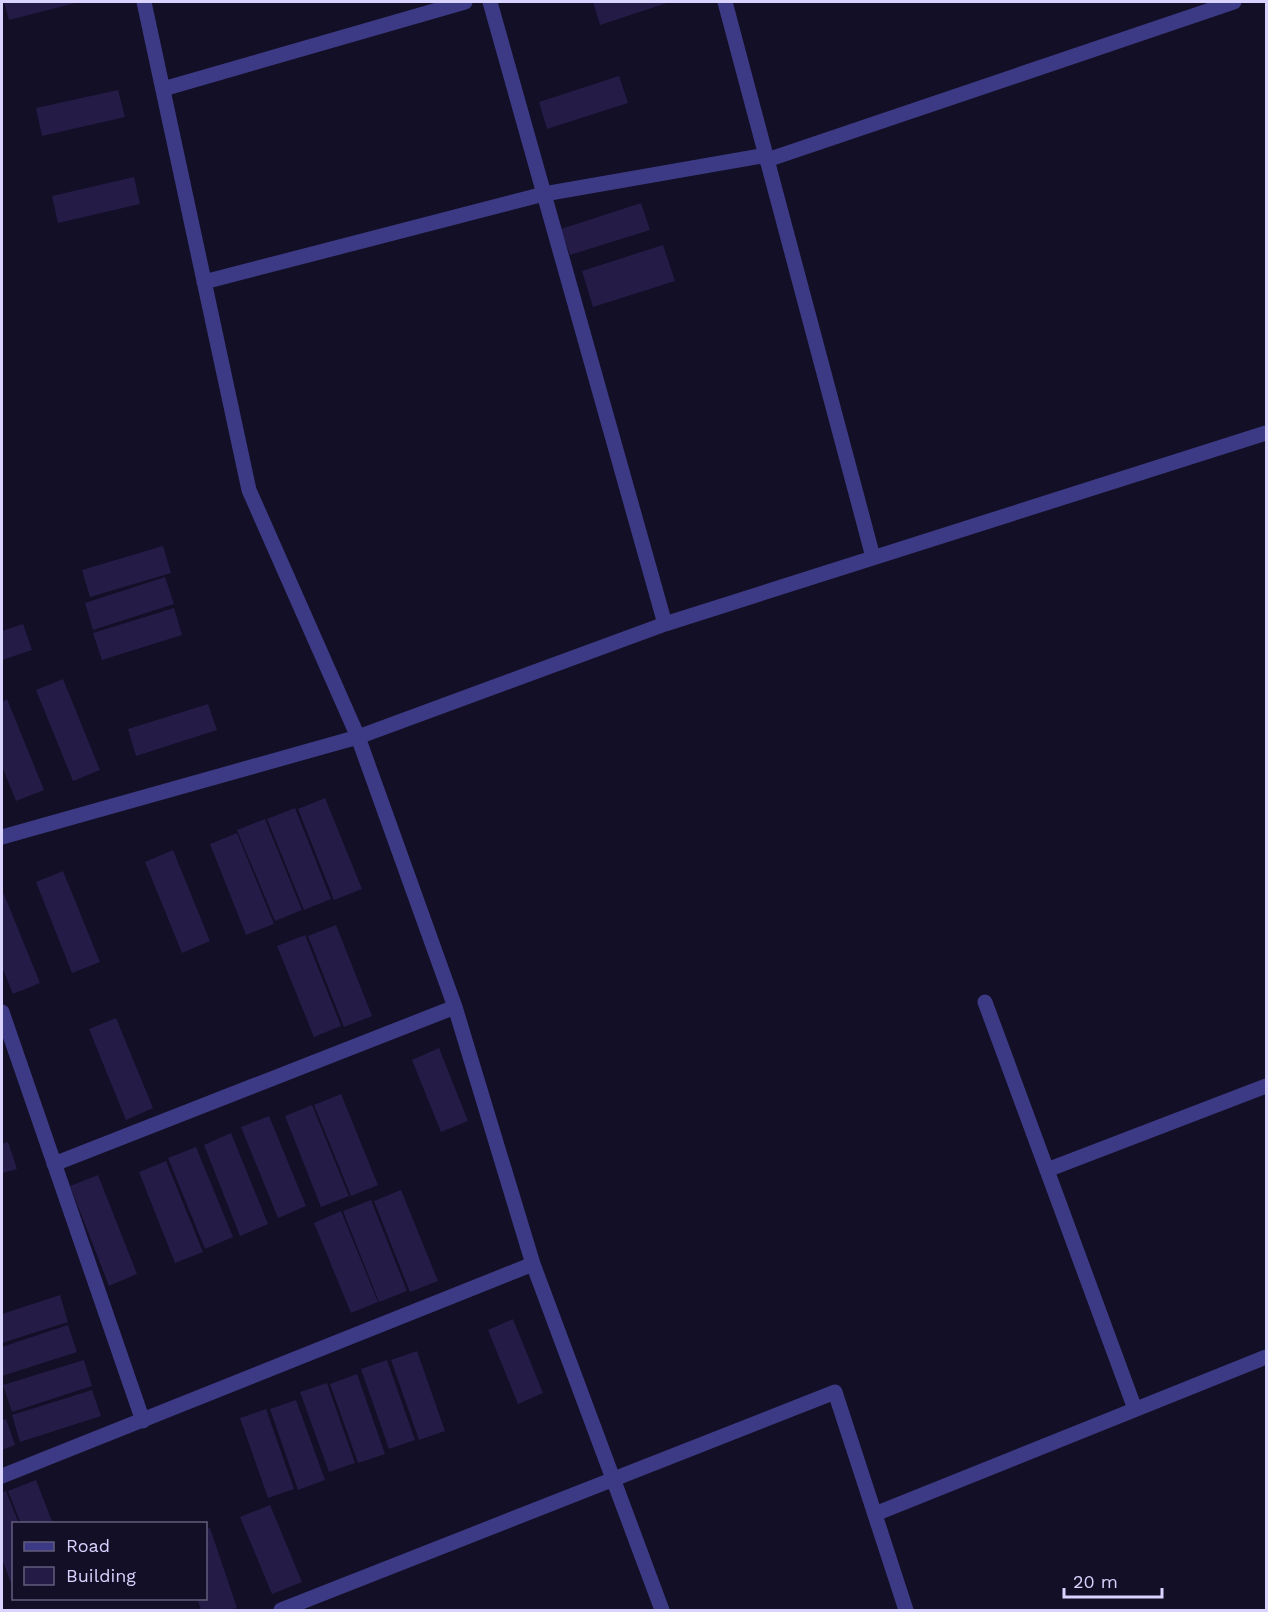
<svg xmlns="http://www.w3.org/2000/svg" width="1268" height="1612" viewBox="0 0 1268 1612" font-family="'Work Sans',sans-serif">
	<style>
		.building { fill: #241b47 }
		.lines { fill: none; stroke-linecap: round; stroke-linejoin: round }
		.minor { stroke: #3d3a85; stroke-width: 15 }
	</style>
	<rect width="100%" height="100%" fill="#130f26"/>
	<path class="building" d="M4,2H79L9,20Z
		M593,2H670L600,25Z
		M619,76L628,103L547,129L539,102Z
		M118,90L125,117L42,136L36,108Z
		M134,177L140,204L58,223L52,196Z
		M641,203L650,230L570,255L561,229Z
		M663,245L675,281L593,307L582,271Z
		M163,546L171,573L90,597L82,570Z
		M165,577L174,604L93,630L85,603Z
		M174,608L182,635L102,660L93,633Z
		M23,624L32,650L2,660V631Z
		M63,679L100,770L73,781L36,690Z
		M7,699L44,790L16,801L2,766V702Z
		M208,704L217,730L136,756L128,729Z
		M325,798L362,889L334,900L298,809Z
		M295,808L331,899L304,910L267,819Z
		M265,819L302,910L275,921L237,830Z
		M237,833L274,924L246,935L210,844Z
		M173,850L210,941L182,953L145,862Z
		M63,871L100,962L72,973L36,882Z
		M3,892L40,983L13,994L2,967Z
		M336,925L372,1016L344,1027L308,936Z
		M305,935L341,1026L314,1037L277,946Z
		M116,1018L153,1108L126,1120L89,1029Z
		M439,1048L468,1121L441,1132L412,1060Z
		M341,1094L378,1185L351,1196L314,1105Z
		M312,1105L349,1196L321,1207L285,1116Z
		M269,1116L306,1206L278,1218L241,1127Z
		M231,1133L268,1224L240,1236L204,1145Z
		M8,1142L17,1169L2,1173V1144Z
		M196,1147L233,1237L205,1249L168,1158Z
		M166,1161L203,1252L175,1263L139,1172Z
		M98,1175L137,1274L109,1286L70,1186Z
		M401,1190L438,1281L410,1292L374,1201Z
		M371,1200L407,1291L379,1302L343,1211Z
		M341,1211L378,1302L351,1313L314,1223Z
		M60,1295L68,1322L2,1343V1314Z
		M513,1319L543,1393L518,1404L488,1330Z
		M68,1325L77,1352L2,1376V1347Z
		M417,1351L445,1431L419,1440L391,1360Z
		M84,1360L92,1386L12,1412L3,1385Z
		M387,1360L415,1440L389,1449L361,1369Z
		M357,1374L385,1454L358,1463L330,1384Z
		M327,1383L355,1463L329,1472L300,1392Z
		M92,1390L101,1416L20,1442L12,1415Z
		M296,1400L325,1480L298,1490L270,1409Z
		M266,1409L294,1489L268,1498L240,1418Z
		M6,1419L15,1445L2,1450V1420Z
		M36,1480L53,1524H21L8,1491Z
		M6,1491L19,1524H14L13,1588L2,1559V1493Z
		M270,1505L302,1582L272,1594L240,1517Z
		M210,1528L237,1608L229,1610H201L197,1598H206V1529Z"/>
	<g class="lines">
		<path class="minor" d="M144,2L249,490L358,737L455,1007L533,1264L662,1610
			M490,2L665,624
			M725,2L873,557
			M163,89L465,2
			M204,282L544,194L761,156L767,160L1234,2
			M2,837L358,737L665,624L1266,433
			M985,1002L1135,1409
			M2,1012L143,1421
			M54,1164L455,1007
			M1047,1170L1266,1086
			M2,1476L533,1264
			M875,1514L1266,1357
			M281,1610L835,1392L906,1610"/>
	</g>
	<rect width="1268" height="1612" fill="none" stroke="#d9d4ff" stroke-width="6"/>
	<rect x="12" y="1522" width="195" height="78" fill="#130f26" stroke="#625e7d" stroke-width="1.5"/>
	<rect x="24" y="1542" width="30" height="9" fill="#3d3a85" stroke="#625e7d" stroke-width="1.5"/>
	<text x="66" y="1552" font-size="18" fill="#d9d4ff">Road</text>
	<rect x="24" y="1567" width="30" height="18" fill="#241b47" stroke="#625e7d" stroke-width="1.5"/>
	<text x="66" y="1582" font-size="18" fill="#d9d4ff">Building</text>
	<path d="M1064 1588v9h98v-9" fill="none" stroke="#d9d4ff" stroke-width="3"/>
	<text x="1073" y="1588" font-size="18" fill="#d9d4ff" stroke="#130f26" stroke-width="4.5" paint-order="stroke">20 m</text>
</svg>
